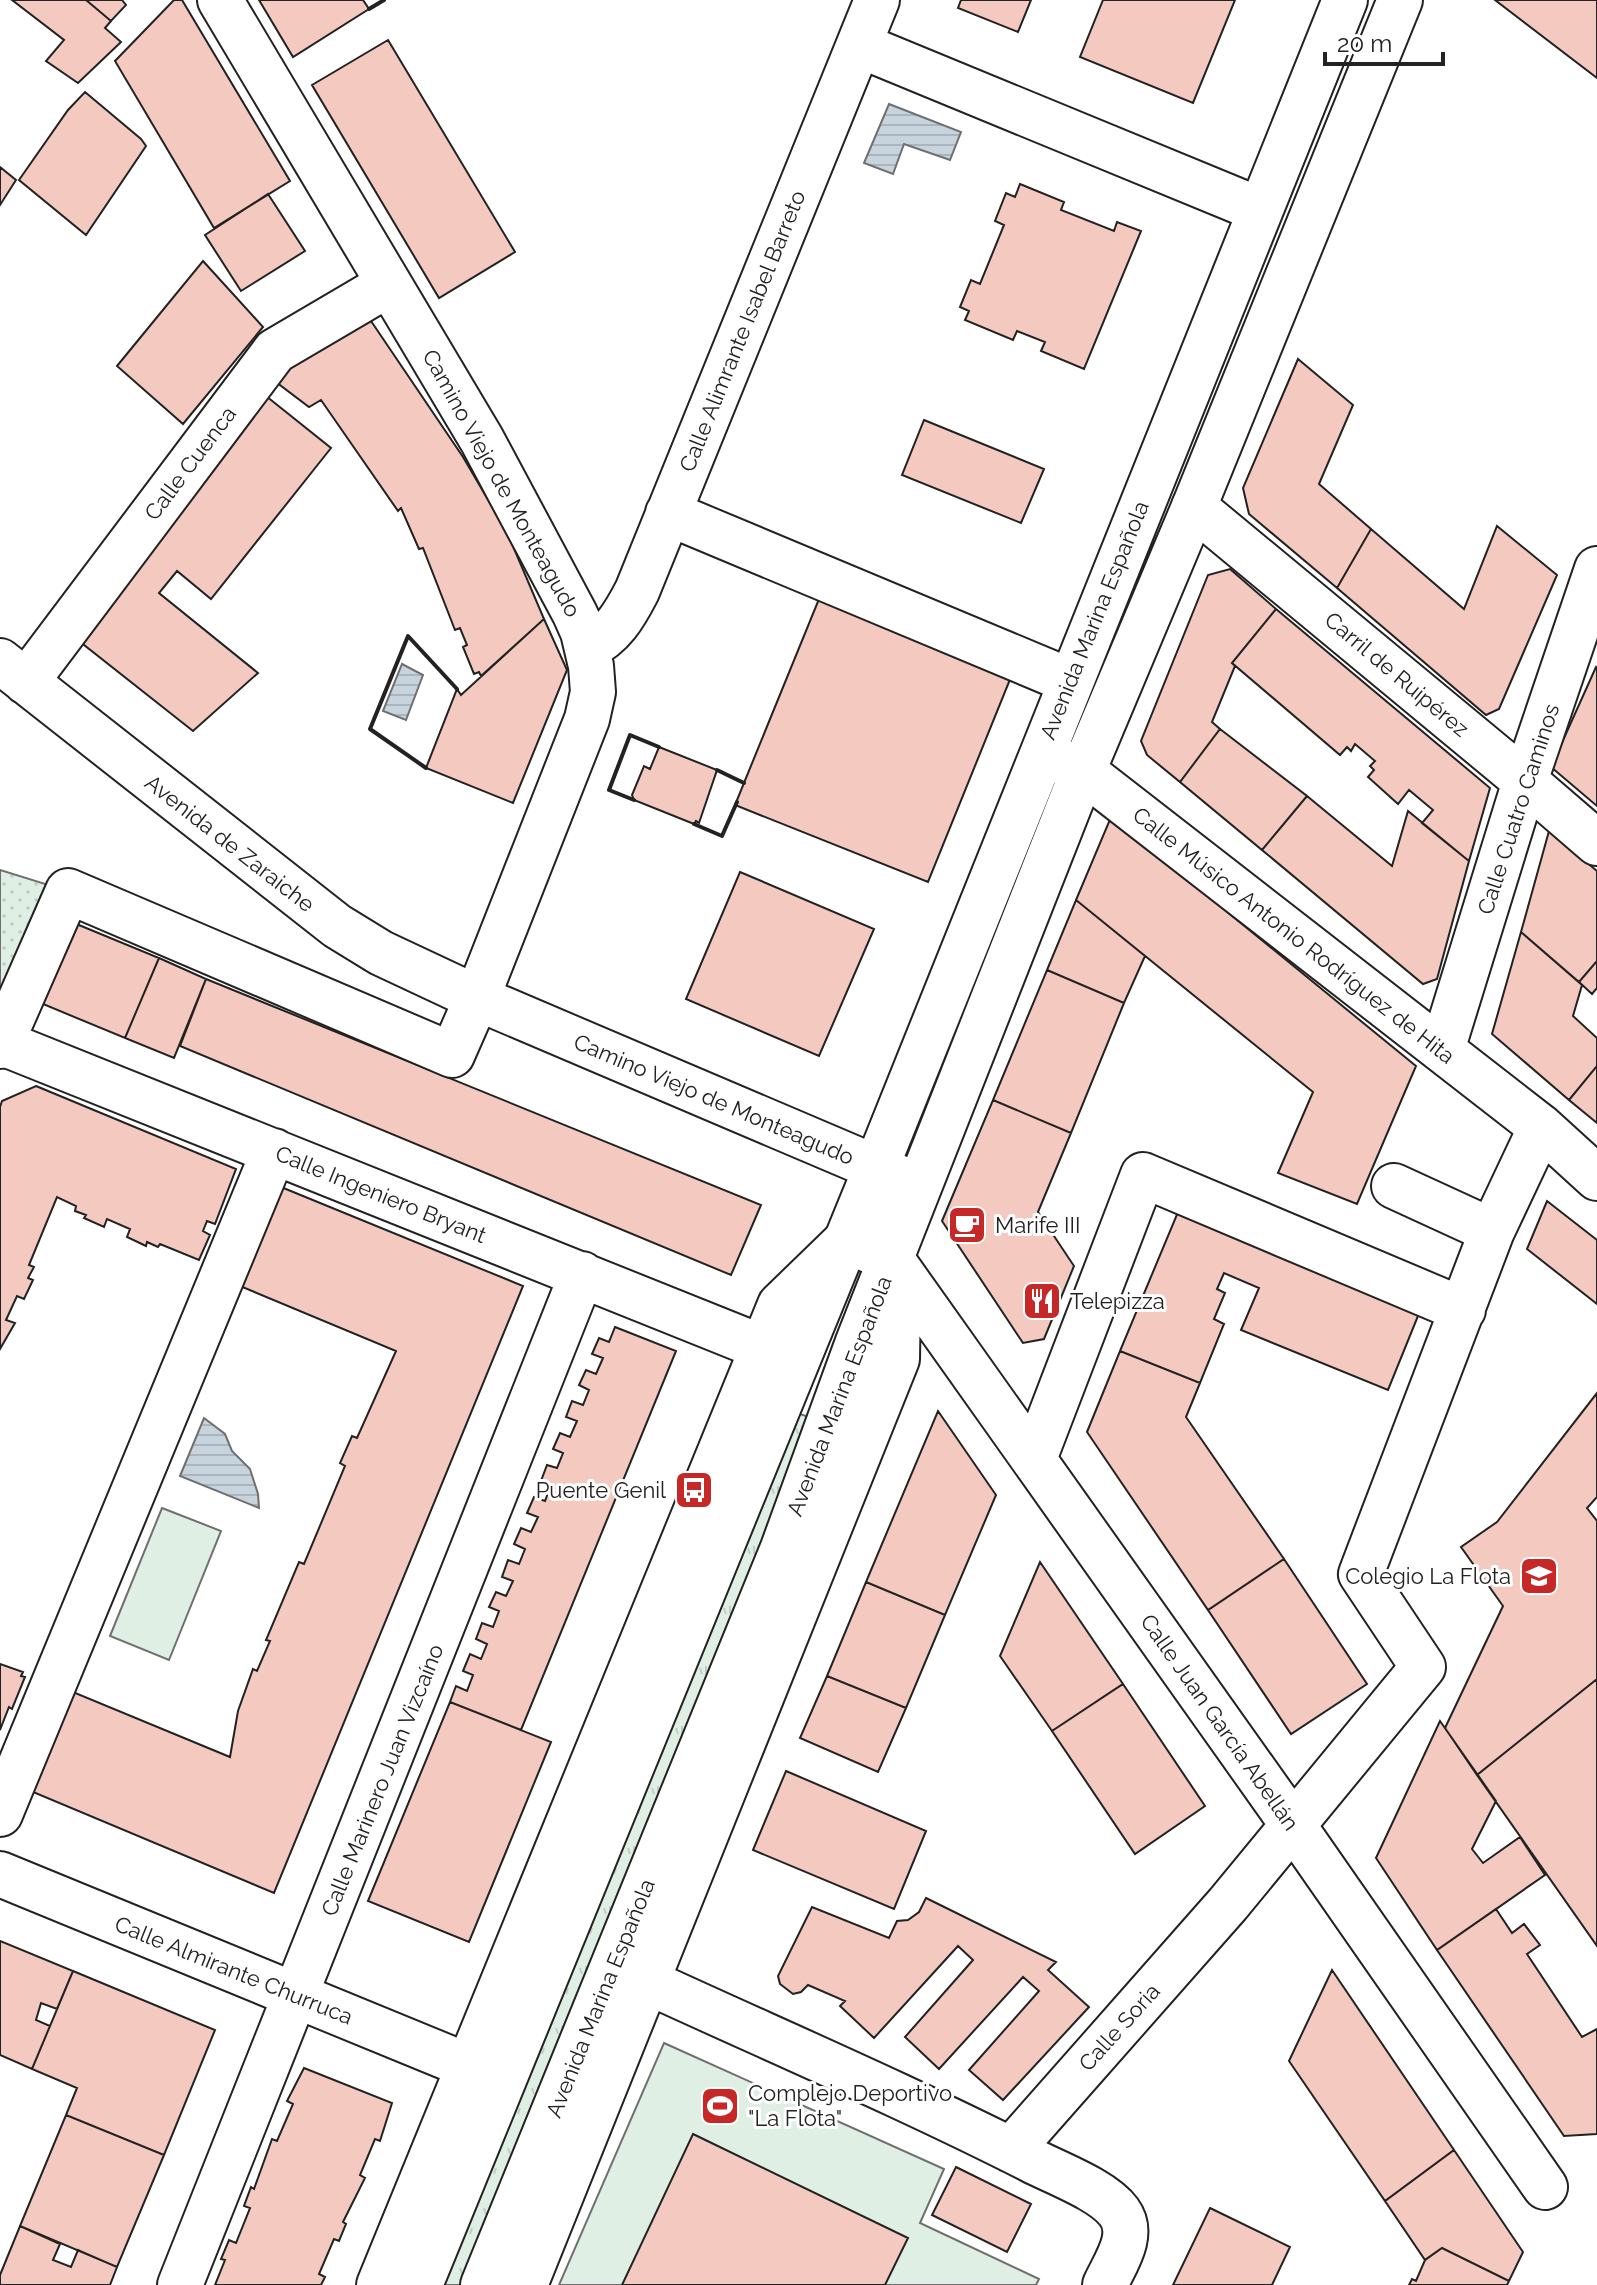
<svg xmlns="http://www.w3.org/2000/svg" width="1597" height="2285" viewBox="0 0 1597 2285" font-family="Raleway,sans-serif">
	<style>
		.grass { fill: url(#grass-tufts); stroke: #6f6f6f; stroke-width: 2 }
		.park { fill: url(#park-dots); stroke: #6f6f6f; stroke-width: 2 }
		.pitch { fill: #e0efe3; stroke: #6f6f6f; stroke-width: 2 }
		.water { fill: url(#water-rules); stroke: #6f6f6f; stroke-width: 2 }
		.building { fill: #f3c9c0; stroke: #222; stroke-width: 2 }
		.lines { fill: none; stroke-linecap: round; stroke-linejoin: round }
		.minor-casing { stroke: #222; stroke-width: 48 }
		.major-casing { stroke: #222; stroke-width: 48 }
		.minor { stroke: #fff; stroke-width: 44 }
		.major { stroke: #fff; stroke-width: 44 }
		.wall { stroke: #222; stroke-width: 4 }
		.labels { text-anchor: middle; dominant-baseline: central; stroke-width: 6; stroke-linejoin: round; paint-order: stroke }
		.street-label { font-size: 22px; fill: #222; stroke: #fff }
		.poi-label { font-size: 22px; fill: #222; stroke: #fff; text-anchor: start }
	</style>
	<defs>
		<pattern id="grass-tufts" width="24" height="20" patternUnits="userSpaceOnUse" patternTransform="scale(2)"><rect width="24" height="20" fill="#e0efe3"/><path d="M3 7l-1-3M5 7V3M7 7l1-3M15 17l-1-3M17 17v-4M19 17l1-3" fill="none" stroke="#c0cdc2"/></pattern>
		<pattern id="park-dots" width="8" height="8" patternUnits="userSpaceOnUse" patternTransform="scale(2)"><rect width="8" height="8" fill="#e0efe3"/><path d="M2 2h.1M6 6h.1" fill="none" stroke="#c0cdc2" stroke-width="1.8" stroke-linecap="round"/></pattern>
		<pattern id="water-rules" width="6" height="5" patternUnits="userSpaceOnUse" patternTransform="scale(2)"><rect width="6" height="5" fill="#c7d3dd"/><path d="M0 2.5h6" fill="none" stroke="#abb5bd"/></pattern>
	</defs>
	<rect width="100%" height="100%" fill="#fff"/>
	<path class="grass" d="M794,1412L815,1419L462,2285H439Z"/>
	<path class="park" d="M0,870L68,891L0,1046Z"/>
	<path class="pitch" d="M162,1508L221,1531L169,1660L110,1636Z
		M664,2043L944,2169L920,2223L1039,2279L1036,2285H559Z"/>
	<path class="water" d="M889,104L961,132L950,160L904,144L893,174L864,163Z
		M402,664L423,675L406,720L383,711Z
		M204,1418L225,1434L232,1451L250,1469L258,1494L259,1508L180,1476Z"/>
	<path class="building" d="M12,0H86L111,21L105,28L121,42L78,83L46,61L64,40Z
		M86,0H122L126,5L111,21Z
		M174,0H182L290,181L214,228L115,61Z
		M259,0H363L369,9L293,57Z
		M961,0H1031L1018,32L958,8Z
		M1103,0H1235L1193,103L1080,57Z
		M1495,0H1597V78Z
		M388,40L515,252L439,298L312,85Z
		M85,92L141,139L146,146L86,235L19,180L68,110Z
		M0,167L16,180L0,205Z
		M1020,184L1064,202L1061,210L1114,231L1117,222L1141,231L1084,369L1041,351L1045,342L1017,331L1013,340L965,320L969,311L960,307L971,280L980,284L1004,225L995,221L1006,193L1015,197Z
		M268,194L305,251L241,291L205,235Z
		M203,261L263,327L183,424L117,366Z
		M371,321L463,457L507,532L544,619L481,676L479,672L474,674L463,647L467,645L460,628L455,630L423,548L419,549L401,508L398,511L321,400L309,407L276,382L293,361Z
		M1298,359L1353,405L1319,484L1371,529L1337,588L1249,514L1243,488Z
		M266,396L331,448L211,599L177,571L159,593L258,673L193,731L74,637Z
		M924,420L1044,469L1021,523L902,475Z
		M1497,526L1557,575L1499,709L1486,715L1337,588L1371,529L1464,609Z
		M1230,569L1276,609L1232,663L1235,666L1212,722L1220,729L1180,782L1147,755L1141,741L1208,575Z
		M821,594L1013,672L928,882L735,805Z
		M1276,609L1490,788L1469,861L1422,823L1433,810L1409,790L1398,804L1368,777L1374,770L1370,766L1375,761L1355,744L1351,751L1347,747L1340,755L1232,663Z
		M544,619L567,670L513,803L426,768L457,689L461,695Z
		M1596,667L1597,668V806L1551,767Z
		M1220,729L1307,796L1262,850L1180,782Z
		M659,747L717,770L699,823L696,821L694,824L634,800L632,795L644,766L650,769Z
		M1307,796L1392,866L1408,811L1469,861L1437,979L1423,984L1262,850Z
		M1111,817L1416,1066L1357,1204L1278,1173L1313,1092L1076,900Z
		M1549,831L1597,871V961L1579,982L1521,932Z
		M740,872L874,929L819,1056L686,999Z
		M1076,900L1145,956L1124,1003L1047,970Z
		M74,923L159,958L125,1038L43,1004Z
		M1521,932L1582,985L1573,1016L1597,1038V1066L1569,1100L1492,1034Z
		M159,958L206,979L174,1058L125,1038Z
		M1597,961V988L1592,994L1579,982Z
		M1047,970L1124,1003L1071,1133L993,1100Z
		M206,979L761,1205L731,1275L180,1046Z
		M1597,1066V1123L1569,1100Z
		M36,1086L236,1169L215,1224L207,1221L203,1231L210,1235L199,1260L160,1244L158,1247L147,1242L146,1246L127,1237L130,1229L107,1219L104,1227L84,1218L86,1215L75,1211L76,1206L57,1197L29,1265L34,1267L28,1278L33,1280L24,1299L17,1296L6,1320L15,1323L0,1349V1107L2,1101Z
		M993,1100L1071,1133L1038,1212L1074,1266L1044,1339L1023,1343L942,1221Z
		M281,1187L523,1286L274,1893L33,1792L73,1692L230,1757L238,1711L253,1669L257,1671L270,1641L266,1640L299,1562L304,1564L345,1466L340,1463L352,1436L357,1438L396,1351L240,1286Z
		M1547,1201L1597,1240V1304L1527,1249Z
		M1178,1212L1420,1311L1388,1390L1241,1330L1259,1288L1224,1273L1217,1289L1225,1293L1214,1319L1224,1324L1200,1383L1120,1351Z
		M615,1327L676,1351L521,1730L450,1702L456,1686L467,1691L473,1675L463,1671L470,1654L481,1659L487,1644L476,1639L482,1623L493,1627L499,1611L489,1607L496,1592L506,1596L513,1581L502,1577L508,1560L519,1564L525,1549L514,1544L521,1528L531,1532L538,1517L527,1513L534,1497L545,1501L551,1485L541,1481L547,1465L557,1468L563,1453L553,1449L560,1433L570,1437L577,1421L566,1417L572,1401L583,1405L589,1390L579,1385L586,1370L596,1374L603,1358L592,1354L599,1338L609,1342Z
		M1120,1351L1200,1383L1186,1417L1284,1559L1208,1610L1087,1432Z
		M1597,1393V1497L1587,1508L1597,1521V1679L1477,1775L1445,1728L1503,1606L1461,1547L1497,1522Z
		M938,1411L996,1495L945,1615L866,1582Z
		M1284,1559L1367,1684L1291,1734L1208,1610Z
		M1040,1562L1123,1684L1052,1731L1000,1656Z
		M866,1582L945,1615L906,1708L827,1676Z
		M0,1664L23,1672L21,1676L25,1677L12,1709L9,1707L0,1730Z
		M827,1676L906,1708L878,1772L800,1738Z
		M1597,1679V1946L1477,1775Z
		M1123,1684L1205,1806L1135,1854L1052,1731Z
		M450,1702L551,1742L469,1942L368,1901Z
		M1440,1721L1496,1801L1472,1849L1483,1863L1520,1837L1545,1875L1437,1950L1376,1858Z
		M786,1771L926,1831L894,1909L753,1850Z
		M926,1898L1056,1962L1048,1970L1089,2007L1003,2100L969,2070L1039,1991L1023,1977L939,2069L905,2037L973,1960L958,1946L874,2038L840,2006L845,2001L808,1985L801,1992L793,1994L780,1984L778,1976L812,1907L889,1938L897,1921L908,1920L919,1912Z
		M1496,1909L1512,1933L1524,1924L1540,1945L1527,1954L1582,2037L1597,2029V2134L1564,2136L1437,1950Z
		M0,1941L73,1971L57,2009L41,2003L36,2020L50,2026L32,2069L0,2055Z
		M1332,1970L1454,2150L1385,2201L1289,2061Z
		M73,1971L215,2030L164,2155L66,2115L77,2088L32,2069Z
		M304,2068L392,2103L380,2141L375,2139L360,2175L365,2178L343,2222L346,2224L339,2241L334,2239L319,2274L325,2277L321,2285H215L225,2260L221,2259L229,2240L236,2243L250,2208L244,2206L251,2187L254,2189L272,2139L277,2141L293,2104L287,2101Z
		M66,2115L164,2155L117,2267L20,2226Z
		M693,2134L908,2238L885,2285H622Z
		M1454,2150L1523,2252L1509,2281L1442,2248L1425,2260L1385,2201Z
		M956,2167L1031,2204L1007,2252L932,2215Z
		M1210,2208L1290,2247L1272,2285H1173Z
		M20,2226L60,2244L53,2260L71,2267L78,2250L117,2267L110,2285H0V2275Z
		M1442,2248L1509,2281L1507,2285H1409L1412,2279L1416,2281L1425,2260Z"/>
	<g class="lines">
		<g class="minor-casing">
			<path id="minor" d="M220,0L482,440L575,614L583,632L591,666L593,692L587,719L477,998L919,1186
				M859,45L1260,210
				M1194,507L1525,781L1597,843
				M668,513L1070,681
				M587,648C613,635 624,616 637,591L877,0
				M0,661L337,926L381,953L477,998L452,1055L68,891L0,1046
				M26,682L275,351L389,284
				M1048,756L1083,771L1541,1127L1597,1178
				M0,1042L761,1347
				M1442,1050L1525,781L1597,569
				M1394,1186L1492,1231
				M895,1264L1293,1825L1545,2187
				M1034,1459L1143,1175L1463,1310
				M0,1814L274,1151
				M0,1874L468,2066
				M646,1981C774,2040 905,2096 1031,2160C1056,2173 1103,2190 1119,2212C1136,2235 1115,2263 1105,2285
				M1011,2150L1228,1904L1423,1667L1361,1574L1492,1231L1541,1127
				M180,2285L582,1274
				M379,2285L780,1305L846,1241L891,1259
				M525,2285L897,1359L898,1298L876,1168"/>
		</g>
		<g class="major-casing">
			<path id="major" d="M420,2285L876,1168L1345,0
				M483,2285L783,1548L858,1342L1083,771L1194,507L1400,0"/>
		</g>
		<use href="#minor" class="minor"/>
		<use href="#major" class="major"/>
		<path class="wall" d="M369,9L384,0
			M426,768L370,729L408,636L457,689
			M717,770L744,783
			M634,800L609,790L630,735L659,747
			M694,824L722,836L737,802"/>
	</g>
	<defs>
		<g id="cafe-square" transform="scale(2)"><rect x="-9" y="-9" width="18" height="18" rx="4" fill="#c62828" stroke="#fff"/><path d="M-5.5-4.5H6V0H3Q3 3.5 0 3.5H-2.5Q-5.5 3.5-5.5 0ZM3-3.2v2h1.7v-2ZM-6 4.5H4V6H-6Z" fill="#fff"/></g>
		<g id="restaurant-square" transform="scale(2)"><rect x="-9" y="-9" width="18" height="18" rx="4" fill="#c62828" stroke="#fff"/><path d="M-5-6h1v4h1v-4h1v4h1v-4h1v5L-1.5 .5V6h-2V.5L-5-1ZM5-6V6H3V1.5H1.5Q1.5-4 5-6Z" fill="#fff"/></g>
		<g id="bus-square" transform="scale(2)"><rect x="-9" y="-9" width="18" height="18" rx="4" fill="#c62828" stroke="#fff"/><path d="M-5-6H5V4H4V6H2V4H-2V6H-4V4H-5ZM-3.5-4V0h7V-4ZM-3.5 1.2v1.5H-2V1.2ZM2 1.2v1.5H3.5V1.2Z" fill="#fff"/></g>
		<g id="school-square" transform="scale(2)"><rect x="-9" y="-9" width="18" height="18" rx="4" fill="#c62828" stroke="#fff"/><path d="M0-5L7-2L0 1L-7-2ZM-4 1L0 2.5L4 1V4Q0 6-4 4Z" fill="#fff"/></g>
		<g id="stadium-square" transform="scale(2)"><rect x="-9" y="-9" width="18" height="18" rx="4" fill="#c62828" stroke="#fff"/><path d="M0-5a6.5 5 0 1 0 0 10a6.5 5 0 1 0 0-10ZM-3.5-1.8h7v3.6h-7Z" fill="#fff"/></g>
	</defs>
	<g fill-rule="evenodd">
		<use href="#cafe-square" x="967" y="1225"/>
		<use href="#restaurant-square" x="1042" y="1301"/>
		<use href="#bus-square" x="694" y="1490"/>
		<use href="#school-square" x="1539" y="1576"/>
		<use href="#stadium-square" x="720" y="2106"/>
	</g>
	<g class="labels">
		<g class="street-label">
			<text transform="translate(742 331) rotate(-68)">Calle Alimrante Isabel Barreto</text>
			<text transform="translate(190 463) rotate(-53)">Calle Cuenca</text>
			<text transform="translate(502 483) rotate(61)">Camino Viejo de Monteagudo</text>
			<text transform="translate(1094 620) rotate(-68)">Avenida Marina Española</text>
			<text transform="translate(1397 674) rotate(40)">Carril de Ruipérez</text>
			<text transform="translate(1518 809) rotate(-72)">Calle Cuatro Caminos</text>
			<text transform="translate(230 843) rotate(38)">Avenida de Zaraiche</text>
			<text transform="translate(1294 935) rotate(38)">Calle Músico Antonio Rodríguez de Hita</text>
			<text transform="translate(714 1099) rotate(23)">Camino Viejo de Monteagudo</text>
			<text transform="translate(381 1194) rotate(22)">Calle Ingeniero Bryant</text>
			<text transform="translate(839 1396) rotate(-69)">Avenida Marina Española</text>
			<text transform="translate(1220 1722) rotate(55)">Calle Juan García Abellán</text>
			<text transform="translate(382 1780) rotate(-68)">Calle Marinero Juan Vizcaíno</text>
			<text transform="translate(234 1970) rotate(22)">Calle Almirante Churruca</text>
			<text transform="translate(600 1998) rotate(-68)">Avenida Marina Española</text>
			<text transform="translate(1119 2027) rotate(-48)">Calle Soria</text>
		</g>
		<g class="poi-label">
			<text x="995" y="1225">Marife III</text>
			<text x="1070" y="1301">Telepizza</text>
			<text x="666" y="1490" text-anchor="end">Puente Genil</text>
			<text x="1511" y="1576" text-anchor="end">Colegio La Flota</text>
			<text x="748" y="2093">Complejo Deportivo<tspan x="748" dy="25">"La Flota"</tspan></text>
		</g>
	</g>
	<path d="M1325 52v12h118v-12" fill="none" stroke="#222222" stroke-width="4"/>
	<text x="1337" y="52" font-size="24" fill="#222222" stroke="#ffffff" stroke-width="6" paint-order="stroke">20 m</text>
</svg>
